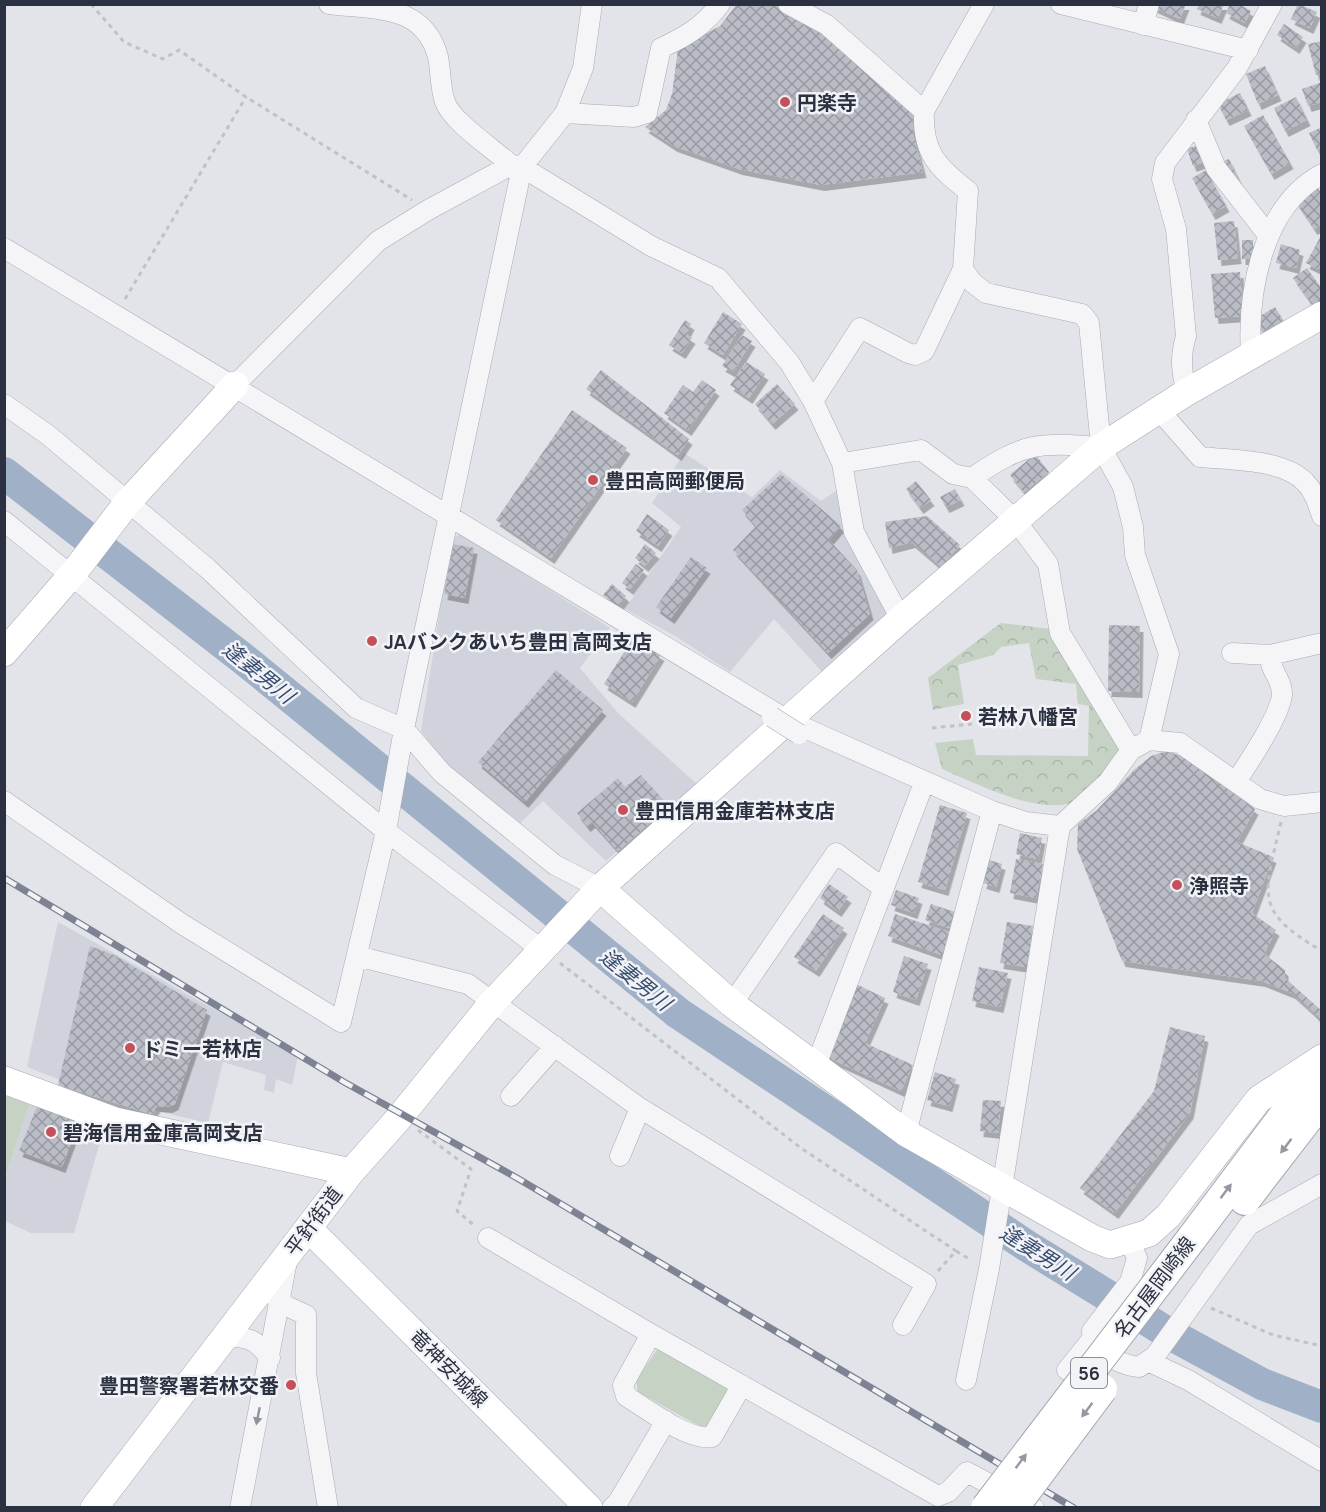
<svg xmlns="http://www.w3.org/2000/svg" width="1326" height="1512" viewBox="0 0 1326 1512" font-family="Manrope,'Noto Sans JP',sans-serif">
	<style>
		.built { fill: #d0d3db }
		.forest { fill: url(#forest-crowns) }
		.park { fill: #c6d3c4 }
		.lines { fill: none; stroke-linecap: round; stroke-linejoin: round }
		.river { stroke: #a0b0c7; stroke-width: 32 }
		.building { fill: url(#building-cross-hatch); filter: url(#shadow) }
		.street-casing { stroke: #a7abb3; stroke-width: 21 }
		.secondary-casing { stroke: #a7abb3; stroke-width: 28 }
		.primary-casing { stroke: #a2a8b4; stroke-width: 32 }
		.path { stroke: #c0c2c8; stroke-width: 3; stroke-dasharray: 4.5 4.5; stroke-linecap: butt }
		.street { stroke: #f5f5f8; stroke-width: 20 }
		.secondary { stroke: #fff; stroke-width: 27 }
		.primary { stroke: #fff; stroke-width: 30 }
		.rail-casing { stroke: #7d8392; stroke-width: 7 }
		.rail { stroke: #f2f3f7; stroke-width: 4.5; stroke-dasharray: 14; stroke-linecap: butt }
		.street-bridge-casing { stroke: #a7abb3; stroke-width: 21; stroke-linecap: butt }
		.primary-bridge-casing { stroke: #a2a8b4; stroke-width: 32; stroke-linecap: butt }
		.street-bridge { stroke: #f5f5f8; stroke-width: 20 }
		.primary-bridge { stroke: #fff; stroke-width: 30 }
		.oneway { fill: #9598a0 }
		.oneway2 { fill: #90939c }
		.poi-dot { fill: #c55059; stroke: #f2f3f7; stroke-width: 2 }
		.labels { text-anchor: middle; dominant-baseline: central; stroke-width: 5; stroke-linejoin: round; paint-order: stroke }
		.shield { fill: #f2f3f7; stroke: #676b77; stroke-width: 1.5 }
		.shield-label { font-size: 18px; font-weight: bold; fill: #2b3140 }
		.poi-label { font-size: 20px; font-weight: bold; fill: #2b3140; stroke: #f2f3f7; text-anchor: start }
		.street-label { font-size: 20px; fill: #2b3140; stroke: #f2f3f7 }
		.water-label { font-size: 21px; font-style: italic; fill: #384d71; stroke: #f2f3f7 }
	</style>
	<defs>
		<pattern id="forest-crowns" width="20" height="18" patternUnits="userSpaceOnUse" patternTransform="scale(1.5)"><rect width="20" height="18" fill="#c6d3c4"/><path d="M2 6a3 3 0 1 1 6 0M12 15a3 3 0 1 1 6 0" fill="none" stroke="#aab6a9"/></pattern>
		<pattern id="building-cross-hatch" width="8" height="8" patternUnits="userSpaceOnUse" patternTransform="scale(1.5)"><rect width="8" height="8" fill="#babdc6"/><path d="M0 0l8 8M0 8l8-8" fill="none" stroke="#979aa2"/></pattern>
		<filter id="shadow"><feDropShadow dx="3.5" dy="6" stdDeviation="0" flood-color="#0004"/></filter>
	</defs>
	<rect width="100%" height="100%" fill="#e2e4e9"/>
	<path class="built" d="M684,453L752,497L780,470L821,501L836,491L846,529L861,567L889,615L823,673L774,619L730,672L677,637L625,609L681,527L652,503Z
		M460,534L610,628L580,668L619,714L697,784L606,861L543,801L517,826L445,763L421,731L451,539Z
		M58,922L298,1056L292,1085L276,1079L274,1093L264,1090L266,1075L223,1062L208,1123L114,1101L27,1067Z
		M32,1096L106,1121L74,1233H31L5,1221V1178Z"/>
	<path class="forest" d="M1001,623L1050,629L1125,742C1116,755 1098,786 1087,795C1052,824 978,784 942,769L935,743L973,739L976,755L1088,756L1089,706L1078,704L1076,684L1036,679L1029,643L1001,647L993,655L958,665L964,704L933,710L928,678Z"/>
	<path class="park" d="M5,1088L32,1096L5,1178Z
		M661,1347L727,1387L729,1394L710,1426L701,1427L638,1392L636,1380L657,1350Z"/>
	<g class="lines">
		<path class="river" d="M4,473L246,661L678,1013L1027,1246L1168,1333L1262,1384L1322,1407"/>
	</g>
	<path class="building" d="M737,4H775L818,28L912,111L914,138L923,172L821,185L739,169L674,146L645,127L666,110L672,94L678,49L720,26Z
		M1155,4H1186L1180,19L1154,7Z
		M1199,4H1224L1218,18L1197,9Z
		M1230,4H1239L1251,11L1245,23L1226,13Z
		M1298,4L1317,12L1310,28L1291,19Z
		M1284,24L1303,37L1296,48L1277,35Z
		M1322,41V73L1316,75L1308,44Z
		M1265,66L1278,95L1258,104L1246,74Z
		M1322,82V102L1308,106L1302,89Z
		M1240,93L1248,110L1226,120L1218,104Z
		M1296,97L1307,120L1285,131L1274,108Z
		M1263,115L1290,163L1271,174L1244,126Z
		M1322,127V148L1317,150L1309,133Z
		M1198,145L1204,162L1193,166L1187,149Z
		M1229,159L1245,192L1222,162Z
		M1206,170L1226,206L1212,214L1192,178Z
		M1317,187L1322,194V224L1314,229L1296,202Z
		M1234,221L1238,258L1218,260L1214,223Z
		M1322,234V263L1318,269L1306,263Z
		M1242,240H1253V259H1242Z
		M1281,244L1300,250L1296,268L1276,263Z
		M1307,268L1322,289V300L1313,306L1293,278Z
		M1240,272L1243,316L1215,318L1211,274Z
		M1275,307L1283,320L1262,332L1255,319Z
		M723,312L742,324L723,355L704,343Z
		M685,320L691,324L686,334L692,338L682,353L669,345Z
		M742,335L752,341L733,372L722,366Z
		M746,362L765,374L749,398L730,385Z
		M601,370L689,439L678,455L586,389Z
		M702,380L716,390L688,430L664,413L683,385L693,392Z
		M777,384L795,404L772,424L755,404Z
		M572,410L627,448L551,558L496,520Z
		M1035,454L1049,472L1024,492L1010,475Z
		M781,474L841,526L829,540L857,570L870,614L828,653L733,550L756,526L742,510Z
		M916,481L931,500L920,508L906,489Z
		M955,489L961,500L946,507L940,497Z
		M647,514L669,530L658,546L636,531Z
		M927,516L960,545L941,567L912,542L889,548L885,522Z
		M453,544L474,548L465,598L444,594Z
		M645,544L656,553L645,566L635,558Z
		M691,557L707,568L671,618L656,607Z
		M636,564L644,570L630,589L622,583Z
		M612,584L626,596L618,607L603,595Z
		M1109,625L1140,626L1139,692L1108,691Z
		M633,638L661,655L632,702L604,684Z
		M556,670L603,710L525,802L478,762Z
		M1166,751L1190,759L1255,809L1237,842L1273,857L1252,913L1276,930L1264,954L1285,970V978L1322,1011V1024L1314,1013L1292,993L1262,981L1122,961L1077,849L1078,824L1097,810L1134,770L1151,756Z
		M641,775L669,806L618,851L592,822L587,826L577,813L618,778L625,787Z
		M940,805L967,813L945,890L918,882Z
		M1020,833L1042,838L1038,859L1016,854Z
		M1016,859L1043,864L1036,898L1010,893Z
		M989,860L1002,864L996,887L983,883Z
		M829,884L848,897L838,911L820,898Z
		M896,890L919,898L914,913L891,905Z
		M931,904L955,912L949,928L925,920Z
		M823,914L844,928L816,971L794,957Z
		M895,914L949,932L942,955L888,936Z
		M1007,922L1033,926L1027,967L1000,963Z
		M90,946L114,955L207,1010L175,1104L169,1107L157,1106L152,1114L58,1085Z
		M904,956L928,964L916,1000L893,992Z
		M979,967L1008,973L1000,1007L972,1001Z
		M856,984L885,998L865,1043L913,1065L901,1091L823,1055Z
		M1170,1027L1205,1036L1190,1113L1115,1213L1080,1188L1154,1091Z
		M935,1072L956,1079L949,1106L927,1100Z
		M41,1097L82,1113L62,1167L19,1151Z
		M983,1100L1001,1101L998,1133L980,1131Z"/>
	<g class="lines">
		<g class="street-casing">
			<path id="street" d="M329,4C374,10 424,3 438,57C441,71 440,88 445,102C452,122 495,150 511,165L522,167L651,246L718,278L789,362L813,401L842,463L854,532L901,619
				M788,4L827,25L924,111
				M984,4L924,111C922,152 937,167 968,191L963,269L973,283L986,293L1082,314L1089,323L1101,447L1123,487L1133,527L1135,555L1169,654L1149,740
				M1061,4L1248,50
				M1143,25L1149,4
				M565,113L634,117L647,113L661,48C685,37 704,26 720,4
				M1196,120L1216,168L1268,235
				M4,248L789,721L992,811L1026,822L1060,826
				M1251,355C1247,293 1262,206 1322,174
				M235,385L378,241L428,210L511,165
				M1187,392C1181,372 1180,356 1186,336L1176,229L1162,179L1165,163L1237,68L1272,4
				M813,401L860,328L908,353L915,355L924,351L963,269
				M4,404L48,435L207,568L356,708L404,729L442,773L555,865L600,888
				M1159,410L1200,457C1230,460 1283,459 1305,482C1314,491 1318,504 1322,516
				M842,463L921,450L953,474L972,478L1016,521L1048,564L1060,633L1131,750
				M972,478C1024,442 1039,442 1101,447
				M4,521L386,831L542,950
				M1232,653L1270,655
				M1236,782C1249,761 1279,718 1282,695C1283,680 1269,670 1270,655L1322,643
				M4,801L182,924L341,1022L386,831L404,729L522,167L565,113L583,68L592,4
				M357,956L468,984L640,1108L926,1284L903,1325
				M732,1004L836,853L883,888
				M815,1068L924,783
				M511,1096L555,1046
				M906,1133L992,811
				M620,1156L640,1108
				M488,1238L651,1334L938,1496L948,1492L967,1472L1034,1508
				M1129,1240L1137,1258L1130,1282L1092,1331C1092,1335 1092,1342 1095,1346C1103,1356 1126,1366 1139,1367L1155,1356L1249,1225L1322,1184
				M278,1302L306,1315V1373L328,1508
				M651,1334L623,1385L626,1396C645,1408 690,1442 712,1437L742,1385
				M226,1337C250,1337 255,1339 270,1358
				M1150,1362L1188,1380L1322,1461
				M1067,1370L1092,1339
				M966,1380L989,1269L1060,826L1108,782L1131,750L1149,740L1180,743L1260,799L1284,806L1322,802
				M240,1508L287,1261
				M612,1508L618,1502L666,1421"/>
		</g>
		<g class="secondary-casing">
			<path id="secondary" d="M4,653L75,571L127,503L235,385
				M600,888L732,1004L906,1133L1092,1238L1110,1245L1149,1233L1168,1216L1259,1099L1322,1058
				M4,1080L115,1121L351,1172
				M308,1228L589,1508
				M94,1508L351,1172L399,1118L492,1003L600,888L901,619L1101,447L1187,392L1322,315"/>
		</g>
		<g class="primary-casing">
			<path id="primary" d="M1245,1200L1322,1100
				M1192,1238L1322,1065"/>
		</g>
		<path class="path" d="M91,4L124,42L163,59L179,50L246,97L412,200
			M125,299L246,97
			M932,728L972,724
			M1281,822C1265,893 1251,910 1322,951
			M560,963L801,1148L956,1251
			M418,1130L471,1169L457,1211L476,1227
			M938,1271L956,1251L971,1260
			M1211,1308L1273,1335L1322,1346"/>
		<use href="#street" class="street"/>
		<use href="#secondary" class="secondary"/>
		<use href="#primary" class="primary"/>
		<g class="rail-casing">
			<path id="rail" d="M4,878L344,1082L517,1178L1074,1508"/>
		</g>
		<use href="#rail" class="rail"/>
		<g class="street-bridge-casing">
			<path id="street-bridge" d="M772,717L799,734"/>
		</g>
		<g class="primary-bridge-casing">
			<path id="primary-bridge" d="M986,1508L1192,1238
				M1013,1508L1102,1389"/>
		</g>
		<use href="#street-bridge" class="street-bridge"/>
		<use href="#primary-bridge" class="primary-bridge"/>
	</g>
	<defs><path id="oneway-solid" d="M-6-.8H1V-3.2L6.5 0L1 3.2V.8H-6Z" transform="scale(1.5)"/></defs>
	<g class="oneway">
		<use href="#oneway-solid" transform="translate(1286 1146) rotate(127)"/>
		<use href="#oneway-solid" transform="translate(1226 1191) rotate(-53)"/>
		<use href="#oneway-solid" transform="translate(1087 1410) rotate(127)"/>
		<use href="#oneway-solid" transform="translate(1021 1461) rotate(-53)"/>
	</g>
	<use class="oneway2" href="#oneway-solid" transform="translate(258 1416) rotate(101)"/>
	<g class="poi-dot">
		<circle cx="785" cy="102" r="6"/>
		<circle cx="593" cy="480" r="6"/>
		<circle cx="372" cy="641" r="6"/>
		<circle cx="966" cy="716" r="6"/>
		<circle cx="623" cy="810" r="6"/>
		<circle cx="1177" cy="885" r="6"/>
		<circle cx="130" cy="1048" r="6"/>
		<circle cx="51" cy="1132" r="6"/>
		<circle cx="291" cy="1385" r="6"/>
	</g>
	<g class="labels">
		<rect class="shield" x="1071" y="1358" width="36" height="30" rx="4.5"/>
		<g class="shield-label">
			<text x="1089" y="1373">56</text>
		</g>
		<g class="poi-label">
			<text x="797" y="102">円楽寺</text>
			<text x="605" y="480">豊田高岡郵便局</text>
			<text x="384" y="641">JAバンクあいち豊田 高岡支店</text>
			<text x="978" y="716">若林八幡宮</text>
			<text x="635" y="810">豊田信用金庫若林支店</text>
			<text x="1189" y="885">浄照寺</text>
			<text x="142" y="1048">ドミー若林店</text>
			<text x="63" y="1132">碧海信用金庫高岡支店</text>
			<text x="279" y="1385" text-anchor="end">豊田警察署若林交番</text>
		</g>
		<g class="street-label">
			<text transform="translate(313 1221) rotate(-53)">平針街道</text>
			<text transform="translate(1154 1287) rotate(-53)">名古屋岡崎線</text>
			<text transform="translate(449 1368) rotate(45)">竜神安城線</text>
		</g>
		<g class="water-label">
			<text transform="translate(259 672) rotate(39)">逢妻男川</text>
			<text transform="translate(636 979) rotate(39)">逢妻男川</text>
			<text transform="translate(1038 1252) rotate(32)">逢妻男川</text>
		</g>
	</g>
	<rect width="1326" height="1512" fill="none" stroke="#2b3140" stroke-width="12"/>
</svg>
